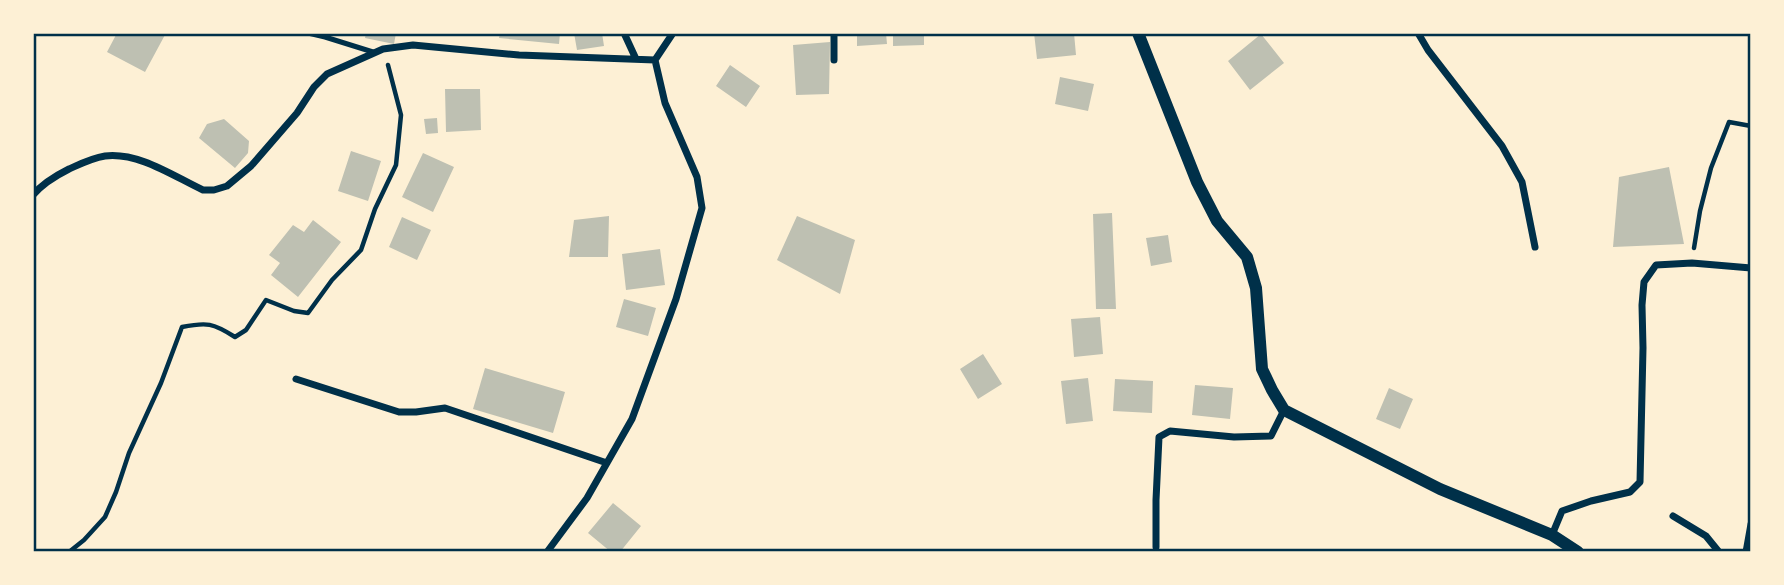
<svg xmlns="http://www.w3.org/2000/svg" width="1784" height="585" viewBox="0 0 1784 585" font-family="'Open Sans',sans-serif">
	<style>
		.building { fill: #bec0b2 }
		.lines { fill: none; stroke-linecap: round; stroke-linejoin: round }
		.path { stroke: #003049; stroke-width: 4.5 }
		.service { stroke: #003049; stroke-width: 5 }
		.minor { stroke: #003049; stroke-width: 7 }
		.tertiary { stroke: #003049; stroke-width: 12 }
		.neatline { fill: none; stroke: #003049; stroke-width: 2.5 }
	</style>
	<rect width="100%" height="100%" fill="#fdf0d5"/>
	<path class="building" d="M117,33H166L145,72L107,52Z
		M366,33H396L394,44L365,38Z
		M500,33H560L559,44L499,38Z
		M574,33H602L604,46L577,50Z
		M857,33H886L887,44L857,46Z
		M893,33H924V45L893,46Z
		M1034,33H1074L1076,55L1037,59Z
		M1261,34L1284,63L1250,90L1228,61Z
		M830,42L829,94L796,95L793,45Z
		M730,65L760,86L746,107L716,86Z
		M1060,77L1094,84L1088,111L1055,104Z
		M445,89H480L481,130L446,132Z
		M437,118L438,133L426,134L424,119Z
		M224,119L249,141L248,153L235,168L199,138L207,124Z
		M351,151L381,161L368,201L338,191Z
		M423,153L454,167L433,212L402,197Z
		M1669,167L1684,244L1613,247L1619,177Z
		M1112,213L1116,309H1096L1093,214Z
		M609,216L608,257H569L574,220Z
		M797,216L855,240L840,294L777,260Z
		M402,217L431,230L417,260L389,247Z
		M313,220L341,242L298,297L271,275L280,263L269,255L293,225L304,232Z
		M1168,235L1172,262L1151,266L1146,238Z
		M660,249L665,285L626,290L622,254Z
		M624,299L656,308L648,336L616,327Z
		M1100,317L1103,354L1074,357L1071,319Z
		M983,354L1002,384L978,399L960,369Z
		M485,368L565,392L553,433L473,409Z
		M1088,378L1093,421L1066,424L1061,381Z
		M1115,379L1153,381L1152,413L1113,411Z
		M1195,385L1233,388L1230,419L1192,415Z
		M1389,388L1413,399L1400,429L1376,419Z
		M613,503L641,526L620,552H611L588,533Z"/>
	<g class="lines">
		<path class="path" d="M1694,248L1700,211L1711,168L1729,122L1751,126
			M69,552L84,540L105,517L116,492L129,453L161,383L182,327C207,322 213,323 235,337L246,330L266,300L294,311L308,313L332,280L361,250L375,209L396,165L401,115L388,65"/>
		<path class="service" d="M308,33L325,37L373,52"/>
		<path class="minor" d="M624,33L636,59
			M1418,33L1428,50L1502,146L1522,182L1535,247
			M834,60V33
			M33,195C43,183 55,176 69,169C80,164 92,158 105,156C139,152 173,176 203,190H214L227,186L251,166L297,113L314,87L327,74L383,49L413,45L519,55L655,60
			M296,379L399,412H416L445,408L607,463
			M1673,516L1706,536L1719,552
			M1552,535L1562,511L1591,501L1630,492L1640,482L1643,348L1642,305L1644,282L1656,265L1692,263L1751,268
			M1156,547V500L1159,437L1170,431L1234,437L1271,436L1284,410
			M547,552L587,498L632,419L676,299L702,208L697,177L665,103L655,60L673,33
			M1746,552L1751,524"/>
		<path class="tertiary" d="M1138,33L1197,182L1217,221L1247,257L1256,288L1262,369L1272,390L1284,410L1440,489L1552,535L1578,552"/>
	</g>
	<rect width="1784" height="585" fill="none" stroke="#fdf0d5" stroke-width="70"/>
	<rect x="35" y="35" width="1714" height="515" class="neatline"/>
</svg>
